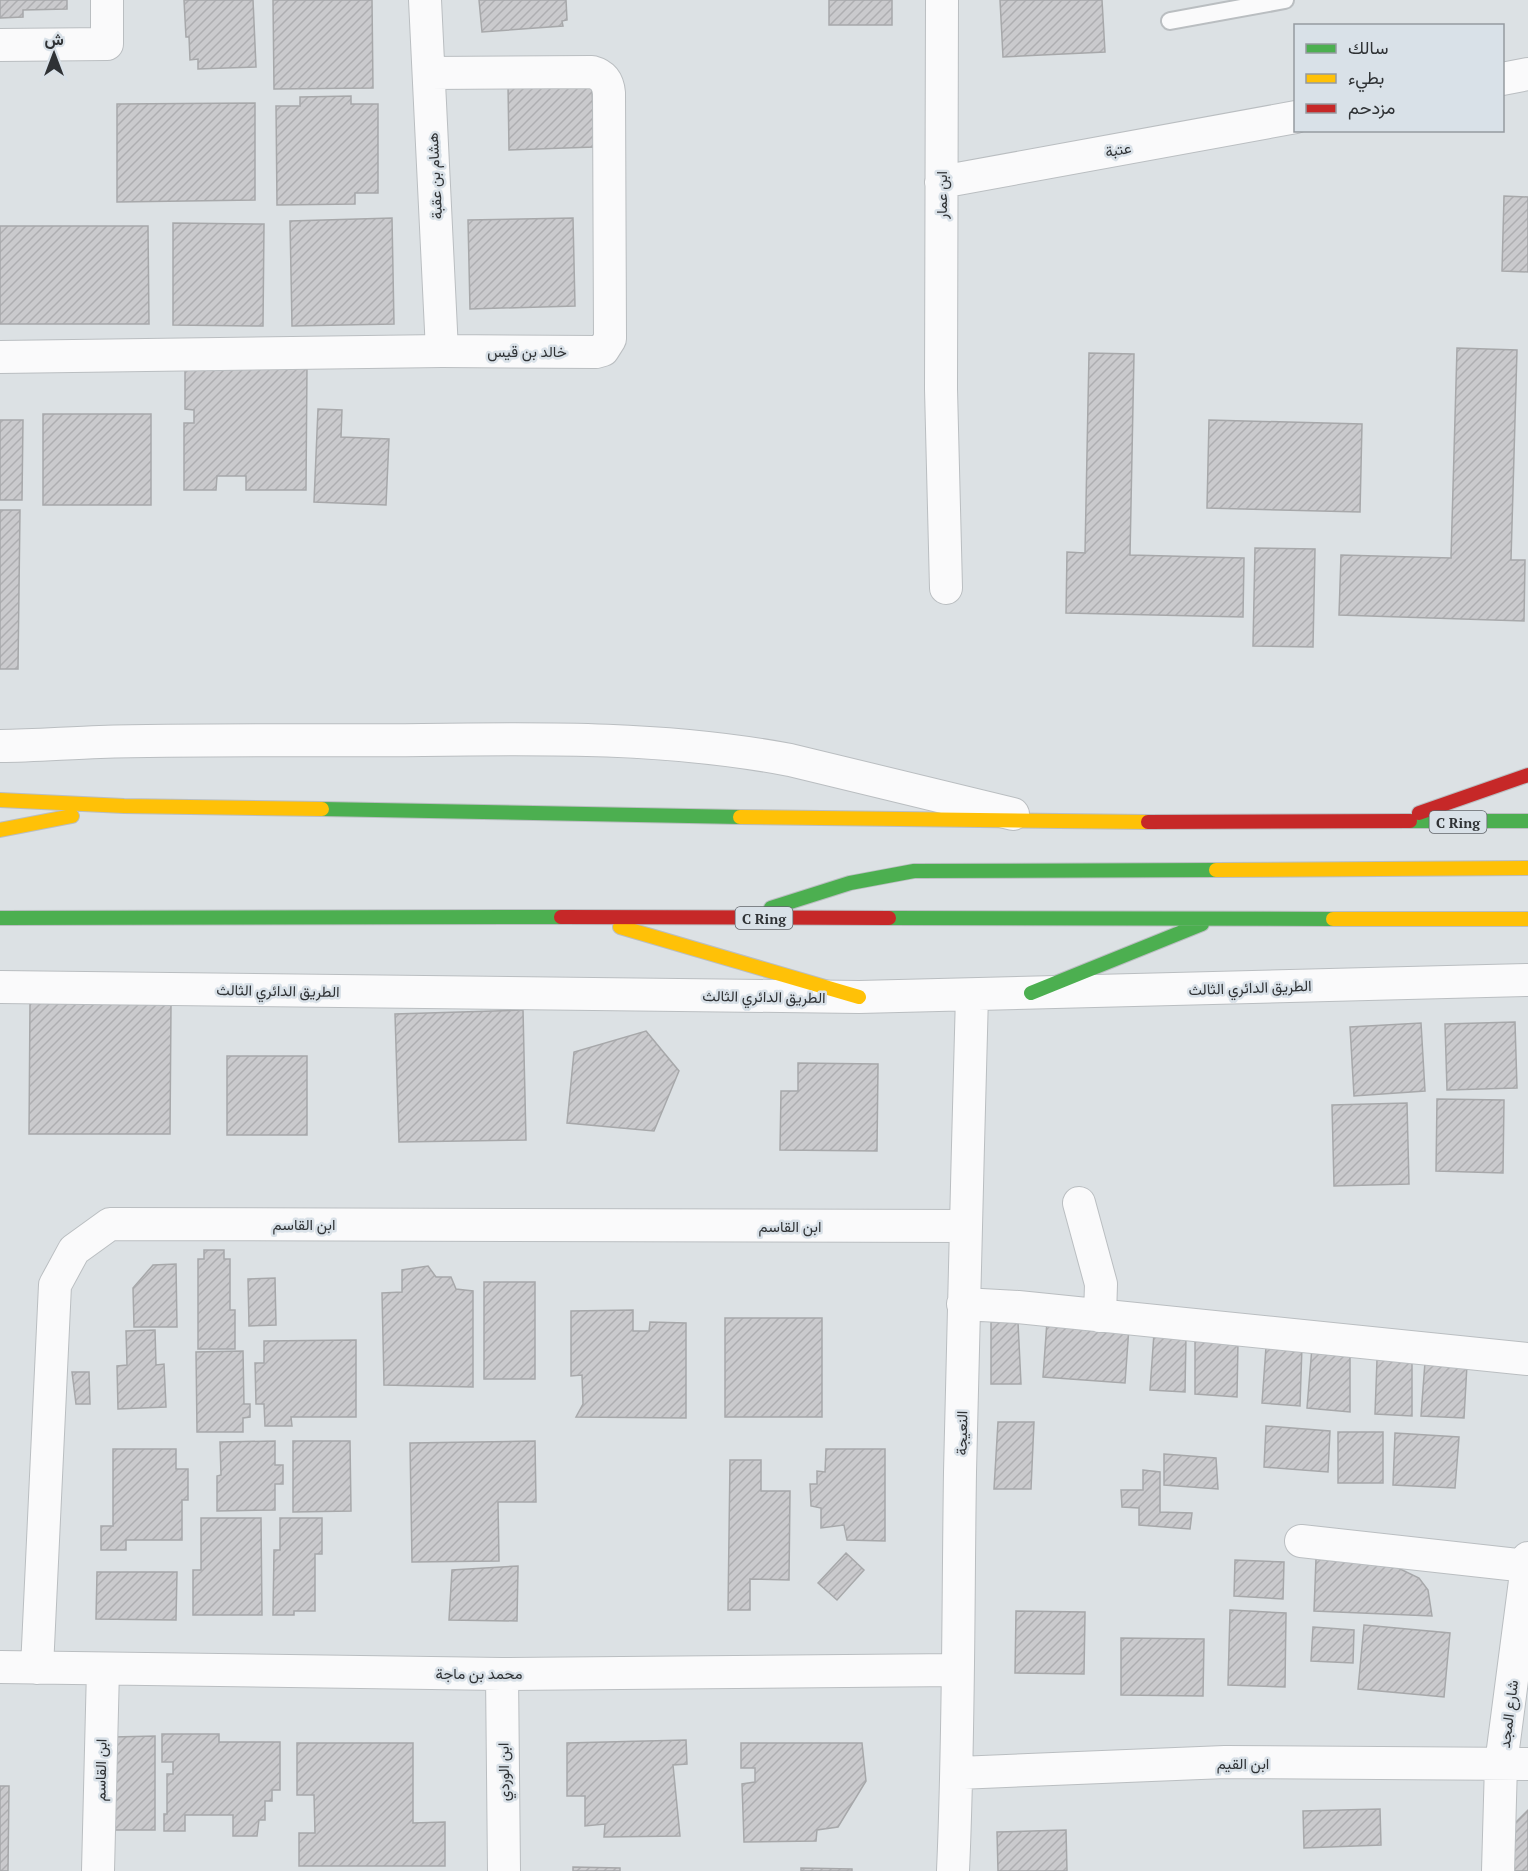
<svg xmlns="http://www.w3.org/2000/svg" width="1528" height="1871" viewBox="0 0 1528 1871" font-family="'PT Serif',Vazirmatn,serif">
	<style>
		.building { fill: url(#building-hatch); stroke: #a7a8aa; stroke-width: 1.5 }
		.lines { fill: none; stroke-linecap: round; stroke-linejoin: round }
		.lane-casing { stroke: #babec1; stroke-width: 20 }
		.street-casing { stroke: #babec1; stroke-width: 34 }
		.fast-casing { stroke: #babec1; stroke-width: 16 }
		.slow-casing { stroke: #babec1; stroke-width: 16 }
		.jam-casing { stroke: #babec1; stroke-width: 16 }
		.lane { stroke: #fafafb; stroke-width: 16 }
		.street { stroke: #fafafb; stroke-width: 32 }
		.fast { stroke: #4caf50; stroke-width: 14 }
		.slow { stroke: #ffc107; stroke-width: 14 }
		.jam { stroke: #c62828; stroke-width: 14 }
		.labels { text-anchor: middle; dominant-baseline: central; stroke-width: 5; stroke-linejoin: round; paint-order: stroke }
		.shield { fill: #d9e1e8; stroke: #62666b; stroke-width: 1.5 }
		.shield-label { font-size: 14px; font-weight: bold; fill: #2f3235 }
		.street-label { font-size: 15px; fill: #2f3235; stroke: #d9e1e8 }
	</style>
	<defs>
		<pattern id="building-hatch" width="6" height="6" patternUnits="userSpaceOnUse" patternTransform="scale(1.5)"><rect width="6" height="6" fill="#cacacd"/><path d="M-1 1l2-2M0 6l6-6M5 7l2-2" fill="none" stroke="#aeaeb1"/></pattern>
	</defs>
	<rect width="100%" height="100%" fill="#dce1e4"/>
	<path class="building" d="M0,0H67V9L23,10V17L0,18Z
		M184,0H253L256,67L198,69V59L190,60L189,37H186Z
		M273,0H372L373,88L274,89Z
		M479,0H566L567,20L562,21L563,26L482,32Z
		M829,0H892V25H829Z
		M1000,0H1102L1105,52L1003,57Z
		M592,83L594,147L509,150L508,85Z
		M351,96V104H378V193H355V204L277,205L276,106H300V97Z
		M255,103V200L117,202V104Z
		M1504,196L1528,197V272L1502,271Z
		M392,218L394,324L292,326L290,221Z
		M573,218L575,306L470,309L468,220Z
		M173,223L264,224L263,326L173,325Z
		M0,226H148L149,324H0Z
		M1457,348L1517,350L1511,560H1525L1524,621L1339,615L1341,555L1451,558Z
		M1089,353L1134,354L1130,555L1244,558L1243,617L1066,613L1067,552L1085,553Z
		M185,365H307L306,490H246V476H217L216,490H184V423H194V410L185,409Z
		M318,409L342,410L341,437L389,439L386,505L314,502Z
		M43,414H151V505H43Z
		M0,420H23L22,500H0Z
		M1209,420L1362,424L1360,512L1207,508Z
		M0,510H20L18,669H0Z
		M1255,548L1315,549L1313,647L1253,646Z
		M30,1003L171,1004L170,1134H29Z
		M523,1010L526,1140L399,1142L395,1014Z
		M1515,1022L1517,1088L1447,1090L1445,1024Z
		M1421,1023L1425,1091L1354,1096L1350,1027Z
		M646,1031L679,1071L654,1131L567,1123L574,1052Z
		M227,1056H307V1135H227Z
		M798,1063L878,1064L877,1151L780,1150L781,1091H798Z
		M1437,1099L1504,1100L1503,1173L1436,1171Z
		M1407,1103L1409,1184L1334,1186L1332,1105Z
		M204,1250H224V1259H230V1310H235V1349H198V1259H204Z
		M176,1264L177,1327H134L133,1288L153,1265Z
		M428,1266L436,1277H451L456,1289L473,1291V1387L384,1385L382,1293L402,1292V1270Z
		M275,1278L276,1325L249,1326L248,1279Z
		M484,1282H535V1379H484Z
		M633,1310V1331H649L650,1322L686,1323V1418L576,1417L583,1404L582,1375L571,1376V1311Z
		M725,1318H822V1417H725Z
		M1047,1321L1129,1327L1125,1383L1043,1377Z
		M991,1322H1018L1021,1384H991Z
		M155,1330L156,1365L164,1364L166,1407L118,1409L117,1366L127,1365L126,1331Z
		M1154,1333L1186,1335L1185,1392L1150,1390Z
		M1195,1334L1238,1341L1237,1397L1195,1394Z
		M356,1340V1417H291L292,1426H265L264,1404H256L255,1363H264V1341Z
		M1302,1346L1300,1406L1262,1403L1266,1347Z
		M1312,1347L1350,1349V1412L1307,1408Z
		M243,1351L244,1404H250V1417L243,1418V1432H197L196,1352Z
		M1412,1359V1416L1375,1414L1377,1360Z
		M1425,1362L1467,1365L1464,1418L1421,1416Z
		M72,1372H89L90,1404H76Z
		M998,1422H1034L1031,1489H994Z
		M1266,1426L1330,1431L1328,1472L1264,1467Z
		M1338,1432H1383V1483H1338Z
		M1395,1433L1459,1437L1455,1488L1393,1485Z
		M275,1441V1465H283V1484H275V1510L217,1511V1476L221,1475L220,1442Z
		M293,1441H350L351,1511L293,1512Z
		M535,1441L536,1502H498L499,1561L412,1562L410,1443Z
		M113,1449H176V1469H188V1500H182V1540H126V1550H101V1526H113Z
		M826,1449H885V1541L847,1540L844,1525L821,1528V1508L811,1506L810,1484H817V1471L825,1472Z
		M1164,1454L1216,1458L1218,1489L1164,1485Z
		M730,1460H761V1491H790L789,1580L750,1579V1610H728Z
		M1143,1470L1160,1472V1512L1192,1513L1190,1529L1139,1525V1508L1122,1507L1121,1490H1143Z
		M201,1518H261L262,1615H193V1570H201Z
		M280,1518H322V1554H315V1611H294V1615H273L274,1550H280Z
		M846,1553L864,1570L837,1600L818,1583Z
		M1316,1559L1394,1566L1419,1578L1428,1590L1432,1616L1314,1611Z
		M1235,1560L1284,1562L1283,1599L1234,1596Z
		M518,1566L517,1621L449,1620L452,1570Z
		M97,1572H177L176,1620L96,1619Z
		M1230,1610L1286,1613L1285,1687L1228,1685Z
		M1016,1611L1085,1612L1084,1674L1015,1673Z
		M1364,1625L1450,1633L1444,1697L1358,1689Z
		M1313,1627L1354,1630L1353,1663L1311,1661Z
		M1121,1638L1204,1639L1203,1696L1121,1695Z
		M162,1734H219V1742H280V1790H272V1801H265V1820H259L257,1836H233V1815H185V1831H164V1814H167V1774H173V1762H162Z
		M155,1736V1830H113V1737Z
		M686,1740L687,1764L673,1765L680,1836L604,1837L605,1824L585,1826V1796H567V1743Z
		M297,1743H413V1823L445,1822V1866H299V1833H315L314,1795H297Z
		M741,1743H862L866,1781L838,1827L817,1830L816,1841L744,1842L742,1784L755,1782V1768H741Z
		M0,1786H9L8,1871H0Z
		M1380,1809L1381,1845L1304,1848L1303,1811Z
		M1528,1810V1871H1509L1511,1827Z
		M1066,1830L1067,1871H998L997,1832Z
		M573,1867L620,1868V1871H573Z
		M801,1868L852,1869V1871H801Z"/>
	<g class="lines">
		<g class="lane-casing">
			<path id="lane" d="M1170,21L1285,0"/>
		</g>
		<g class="street-casing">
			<path id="street" d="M425,0L442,351
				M942,0L941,389L946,588
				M0,45L107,44V0
				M1502,79L1528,74
				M941,182L1296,117
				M0,357L442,351L596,352L603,350L610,339L609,93C608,82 603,75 592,72L429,73
				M0,746C33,746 67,743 100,742C207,739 315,741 423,740C545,738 670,737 790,760L1013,814
				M0,987L859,997L1528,980
				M1079,1203L1101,1284L1100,1316
				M963,1304L1018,1307L1528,1359
				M1301,1541L1527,1566
				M0,1667L502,1674L957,1670
				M37,1668L55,1285L74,1250L110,1224L966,1226
				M502,1674L504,1871
				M958,1773L1225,1762L1528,1764
				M98,1871L103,1669
				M953,1871C959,1738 958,1605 960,1472C963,1313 968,1154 972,995
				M1498,1871L1501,1764L1528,1558"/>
		</g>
		<g class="fast-casing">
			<path id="fast" d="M322,809L740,817
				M1410,821H1528
				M771,908L850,883L914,871L1216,870
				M0,918L561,917
				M889,918L1333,919
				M1031,993L1202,924"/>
		</g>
		<g class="slow-casing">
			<path id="slow" d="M0,800L124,806L322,809
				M740,817L1148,822
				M0,830L72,816
				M1216,870L1528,868
				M1333,919H1528
				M620,927L859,997"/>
		</g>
		<g class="jam-casing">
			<path id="jam" d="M1419,813L1528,775
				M1148,822L1410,821
				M561,917L889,918"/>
		</g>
		<use href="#lane" class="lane"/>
		<use href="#street" class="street"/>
		<use href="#fast" class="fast"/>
		<use href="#slow" class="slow"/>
		<use href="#jam" class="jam"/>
	</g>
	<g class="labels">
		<g class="shield">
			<rect x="1429.5" y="811" width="57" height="22" rx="4.5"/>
			<rect x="735.5" y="907" width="57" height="22" rx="4.5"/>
		</g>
		<g class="shield-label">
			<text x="1458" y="822">C Ring</text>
			<text x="764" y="918">C Ring</text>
		</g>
		<g class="street-label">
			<text transform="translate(1118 149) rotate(-10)">عتبة</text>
			<text transform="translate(434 176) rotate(-93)">هشام بن عقبة</text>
			<text transform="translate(941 195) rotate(-90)">ابن عمار</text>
			<text x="527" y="351">خالد بن قيس</text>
			<text transform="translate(1250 987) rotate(-2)">الطريق الدائري الثالث</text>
			<text transform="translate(278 990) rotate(1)">الطريق الدائري الثالث</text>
			<text transform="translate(764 996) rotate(1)">الطريق الدائري الثالث</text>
			<text x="304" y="1224">ابن القاسم</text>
			<text x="790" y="1226">ابن القاسم</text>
			<text transform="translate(961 1433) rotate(-89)">النعيجة</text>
			<text x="479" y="1673">محمد بن ماجة</text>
			<text transform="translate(1508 1714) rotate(-83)">شارع المجد</text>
			<text x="1243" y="1763">ابن القيم</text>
			<text transform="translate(100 1770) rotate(-89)">ابن القاسم</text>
			<text transform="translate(503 1772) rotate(-91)">ابن الوردي</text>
		</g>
	</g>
	<rect x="1294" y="24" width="210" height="108" fill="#d9e1e8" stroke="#959ba0" stroke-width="1.5"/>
	<rect x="1306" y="44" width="30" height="9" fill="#4caf50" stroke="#959ba0" stroke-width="1.5"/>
	<text x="1348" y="54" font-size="18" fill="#2f3235">سالك</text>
	<rect x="1306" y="74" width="30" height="9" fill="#ffc107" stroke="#959ba0" stroke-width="1.5"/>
	<text x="1348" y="84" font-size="18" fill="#2f3235">بطيء</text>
	<rect x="1306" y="104" width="30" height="9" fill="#c62828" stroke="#959ba0" stroke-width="1.5"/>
	<text x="1348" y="114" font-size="18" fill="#2f3235">مزدحم</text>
	<g transform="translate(54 54)" stroke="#d9e1e8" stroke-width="4.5" paint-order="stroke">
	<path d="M0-4.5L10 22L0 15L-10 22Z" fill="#2f3235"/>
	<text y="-9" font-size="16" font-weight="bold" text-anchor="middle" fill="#2f3235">ش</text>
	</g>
</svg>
